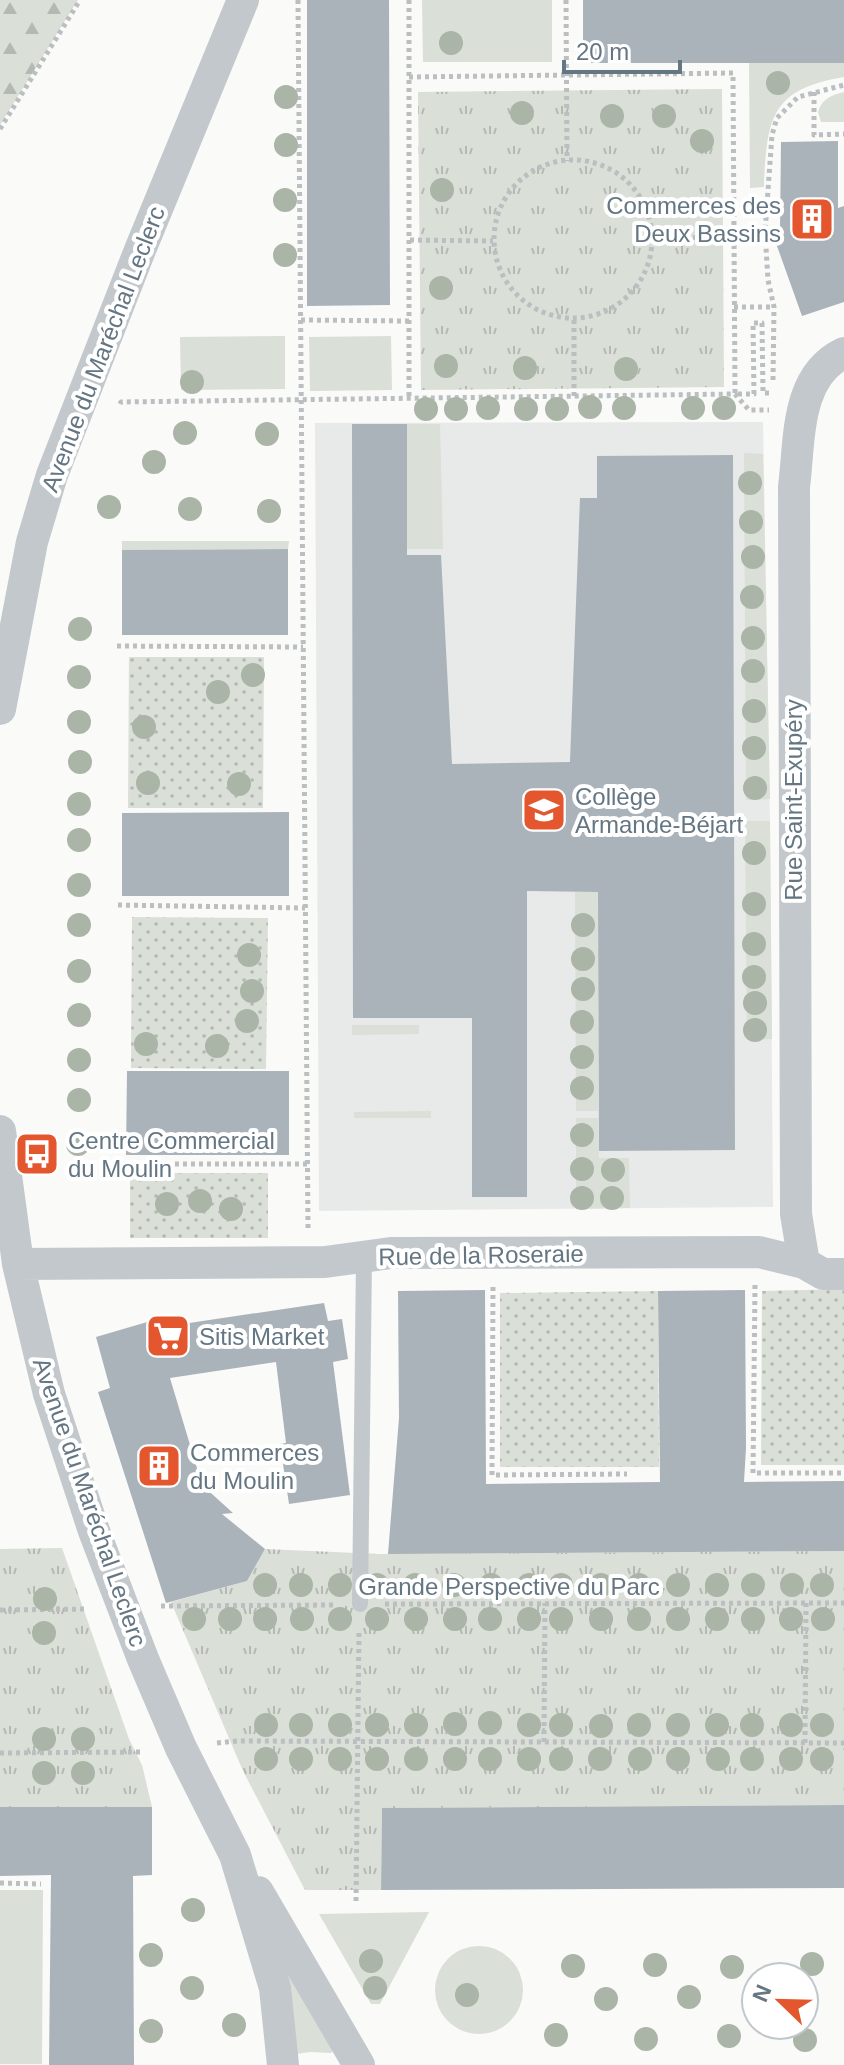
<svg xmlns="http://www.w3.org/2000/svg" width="844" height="2065" viewBox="0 0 844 2065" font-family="Arial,sans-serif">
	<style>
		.built { fill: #e8e9e9 }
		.grass { fill: #dadfd7 }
		.forest { fill: url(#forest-firs) }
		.park { fill: url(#park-tufts) }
		.garden { fill: url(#garden-dots) }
		.building { fill: #aab3b9 }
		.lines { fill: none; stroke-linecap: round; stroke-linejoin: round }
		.path { stroke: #bbbfc2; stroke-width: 5; stroke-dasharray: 4 4; stroke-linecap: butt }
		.service { stroke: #c3c8cc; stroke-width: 16 }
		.minor { stroke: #c3c8cc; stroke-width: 32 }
		.tree { fill: #aab4a7 }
		.labels { text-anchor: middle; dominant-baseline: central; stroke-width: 8; stroke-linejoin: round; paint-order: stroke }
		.poi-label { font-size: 24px; fill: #657683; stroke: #fff; text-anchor: start }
		.street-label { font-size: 24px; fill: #657683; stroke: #fff }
	</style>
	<defs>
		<pattern id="forest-firs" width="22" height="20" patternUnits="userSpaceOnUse" patternTransform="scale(2)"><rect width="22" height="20" fill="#dadfd7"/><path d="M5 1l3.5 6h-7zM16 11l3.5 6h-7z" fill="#b4b9b4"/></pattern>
		<pattern id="park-tufts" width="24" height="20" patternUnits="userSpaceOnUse" patternTransform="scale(2)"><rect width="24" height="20" fill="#dadfd7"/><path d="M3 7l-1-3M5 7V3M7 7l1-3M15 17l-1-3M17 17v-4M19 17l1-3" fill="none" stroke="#b4b9b4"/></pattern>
		<pattern id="garden-dots" width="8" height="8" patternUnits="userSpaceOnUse" patternTransform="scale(2)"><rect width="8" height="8" fill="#dadfd7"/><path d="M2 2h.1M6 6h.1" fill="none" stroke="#b4b9b4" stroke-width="1.8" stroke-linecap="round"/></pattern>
	</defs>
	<rect width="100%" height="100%" fill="#fafaf8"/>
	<path class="built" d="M763,422L770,821L773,1207L319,1211L315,423Z"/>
	<path class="grass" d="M422,0H552V62H423Z
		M749,63H844V77C769,89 767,121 764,187L750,188Z
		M844,92V122H821L818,112C822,99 831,95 844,92Z
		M285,336V389L181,390L180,337Z
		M391,336L392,390L310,391L309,337Z
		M407,424H440L443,549H407Z
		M744,453L763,454L770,799L746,800Z
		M122,541H289L288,549L127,550H122Z
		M745,821H770L772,1039L747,1040Z
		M575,892H598V1111H576Z
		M352,1025H419V1034L352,1035Z
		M431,1111V1118H354V1112Z
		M576,1118H598L599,1158H629L630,1208L576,1209Z
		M0,1890H43L42,2064H0Z
		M429,1912L380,2004H371L319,1914Z
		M435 1990a44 44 0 1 1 88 0a44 44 0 1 1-88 0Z
		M285,1959L333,2051L331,2053L310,2052L290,2055Z"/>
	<path class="forest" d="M0,0H78L0,125Z"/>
	<path class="park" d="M722,89L724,387L421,390L418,92Z
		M62,1548L129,1739L142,1765L152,1807H0V1549Z
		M265,1549L379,1554L844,1551V1805L382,1808L381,1890H305L243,1771L171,1602L247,1581Z"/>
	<path class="garden" d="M129,657H264L263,808H128Z
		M132,917L268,918L266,1069L131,1068Z
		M130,1173H268V1238H130Z
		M844,1289V1465H761L762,1291Z
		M658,1291L659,1467H500V1293Z"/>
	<path class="building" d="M307,0H389L390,305L307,306Z
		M583,0H844V63H583Z
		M838,141V208L844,206V302L802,316L772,232L780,229L781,142Z
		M352,424H407V555H441L452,764L570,762L580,498H597V456L733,455L735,1150L599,1151L598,892L527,891V1197H472V1018H353Z
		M288,549V635H122V550Z
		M289,812V896H122V813Z
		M127,1071H289V1155H126Z
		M485,1290L486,1484L660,1482L658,1291L745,1290L746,1448L744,1482L844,1481V1551L388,1554L399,1418L398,1291Z
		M324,1303L328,1321L342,1319L348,1359L333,1362L350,1495L289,1504L280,1444L286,1443L276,1362L170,1378L202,1485L233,1513L222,1514L265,1549L247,1581L166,1603L98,1392L110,1388L96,1337L154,1320L156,1328Z
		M844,1805V1888L381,1890L382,1808Z
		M0,1807H152V1875L133,1876L134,2065H49L51,1875L0,1876Z"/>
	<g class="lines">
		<path class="path" d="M298,0L308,1229
			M409,0V398
			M566,0L567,161
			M409,77L733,73L735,394H754L753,323H762L763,393H771
			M814,92V135L844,134
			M0,129L80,0
			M494 239a79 79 0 1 1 158 0a79 79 0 1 1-158 0Z
			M653,238L734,237
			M410,240L493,241
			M734,307H774
			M301,320L409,321
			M773,380L774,307L768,280L765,232L772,135L777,118L798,97L844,85
			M574,396V319
			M120,404L121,402L735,394L749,410H769
			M117,646L303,647
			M118,905L305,908
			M119,1164H307
			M755,1285L753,1473H844
			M493,1287L492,1475L627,1474
			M385,1604L844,1603
			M161,1606L335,1605
			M0,1610L87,1609
			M544,1742L545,1603
			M217,1743L237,1741L844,1743
			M805,1743L806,1603
			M0,1753L144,1752
			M0,1883L41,1884
			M356,1901L359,1629"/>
		<path class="service" d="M360,1604L364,1257"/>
		<path class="minor" d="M0,709L32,542L52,475L140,250L243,0
			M0,1131L18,1264L49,1394L94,1531L143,1659L181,1748L235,1855L275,1988L283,2065
			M804,1263L796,1214L794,487C800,440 795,376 844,353
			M18,1264L325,1262L391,1253L759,1252L804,1263L823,1274H844
			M258,1892L359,2065"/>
	</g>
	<g class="tree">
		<circle cx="451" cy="43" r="12"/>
		<circle cx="778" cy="83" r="12"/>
		<circle cx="286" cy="97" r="12"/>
		<circle cx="522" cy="113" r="12"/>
		<circle cx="612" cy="116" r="12"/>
		<circle cx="664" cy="116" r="12"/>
		<circle cx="702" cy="141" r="12"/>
		<circle cx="286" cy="145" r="12"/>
		<circle cx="442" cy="190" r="12"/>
		<circle cx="285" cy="200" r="12"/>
		<circle cx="285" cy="255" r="12"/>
		<circle cx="441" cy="288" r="12"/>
		<circle cx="446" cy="366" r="12"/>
		<circle cx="525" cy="368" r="12"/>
		<circle cx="626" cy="369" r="12"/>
		<circle cx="192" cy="382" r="12"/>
		<circle cx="590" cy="407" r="12"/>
		<circle cx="488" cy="408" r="12"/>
		<circle cx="624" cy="408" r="12"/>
		<circle cx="693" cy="408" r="12"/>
		<circle cx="724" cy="408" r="12"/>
		<circle cx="426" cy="409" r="12"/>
		<circle cx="456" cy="409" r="12"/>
		<circle cx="526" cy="409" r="12"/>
		<circle cx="557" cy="409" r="12"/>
		<circle cx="185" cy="433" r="12"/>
		<circle cx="267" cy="434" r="12"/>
		<circle cx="154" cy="462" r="12"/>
		<circle cx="750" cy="483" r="12"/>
		<circle cx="109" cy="507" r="12"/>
		<circle cx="190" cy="509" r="12"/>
		<circle cx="269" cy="511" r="12"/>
		<circle cx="751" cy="522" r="12"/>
		<circle cx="753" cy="557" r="12"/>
		<circle cx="752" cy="597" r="12"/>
		<circle cx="80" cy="629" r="12"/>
		<circle cx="753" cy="638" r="12"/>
		<circle cx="753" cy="671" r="12"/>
		<circle cx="253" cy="675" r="12"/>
		<circle cx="79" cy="677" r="12"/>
		<circle cx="218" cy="692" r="12"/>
		<circle cx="754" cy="711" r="12"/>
		<circle cx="79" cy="722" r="12"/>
		<circle cx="144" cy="727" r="12"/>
		<circle cx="754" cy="748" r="12"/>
		<circle cx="80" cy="762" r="12"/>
		<circle cx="148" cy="783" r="12"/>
		<circle cx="239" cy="784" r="12"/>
		<circle cx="755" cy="788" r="12"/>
		<circle cx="79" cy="804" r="12"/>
		<circle cx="79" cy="840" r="12"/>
		<circle cx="754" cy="853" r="12"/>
		<circle cx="79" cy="885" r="12"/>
		<circle cx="754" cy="904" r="12"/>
		<circle cx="79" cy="925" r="12"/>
		<circle cx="583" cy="925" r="12"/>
		<circle cx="754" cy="944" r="12"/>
		<circle cx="249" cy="955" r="12"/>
		<circle cx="583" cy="959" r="12"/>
		<circle cx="79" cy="971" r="12"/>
		<circle cx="754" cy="977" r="12"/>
		<circle cx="583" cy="989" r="12"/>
		<circle cx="252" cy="991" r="12"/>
		<circle cx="755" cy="1003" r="12"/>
		<circle cx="79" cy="1015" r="12"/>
		<circle cx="247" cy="1021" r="12"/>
		<circle cx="582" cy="1022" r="12"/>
		<circle cx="755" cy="1030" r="12"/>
		<circle cx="146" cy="1044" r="12"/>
		<circle cx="217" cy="1046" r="12"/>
		<circle cx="582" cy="1057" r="12"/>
		<circle cx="79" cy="1060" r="12"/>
		<circle cx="582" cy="1088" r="12"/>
		<circle cx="79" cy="1100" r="12"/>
		<circle cx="582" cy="1135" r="12"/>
		<circle cx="78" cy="1144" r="12"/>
		<circle cx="582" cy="1169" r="12"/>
		<circle cx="613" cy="1170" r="12"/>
		<circle cx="582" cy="1198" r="12"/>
		<circle cx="612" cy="1198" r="12"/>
		<circle cx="200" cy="1201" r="12"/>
		<circle cx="167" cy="1204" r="12"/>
		<circle cx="231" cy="1209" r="12"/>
		<circle cx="265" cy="1585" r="12"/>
		<circle cx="301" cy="1585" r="12"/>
		<circle cx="340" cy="1585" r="12"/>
		<circle cx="377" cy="1585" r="12"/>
		<circle cx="415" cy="1585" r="12"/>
		<circle cx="454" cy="1585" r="12"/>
		<circle cx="491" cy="1585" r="12"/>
		<circle cx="529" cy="1585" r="12"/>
		<circle cx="561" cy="1585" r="12"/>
		<circle cx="601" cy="1585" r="12"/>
		<circle cx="639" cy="1585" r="12"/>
		<circle cx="678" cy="1585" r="12"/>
		<circle cx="717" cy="1585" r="12"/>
		<circle cx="753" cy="1585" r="12"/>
		<circle cx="792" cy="1585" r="12"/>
		<circle cx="822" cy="1585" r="12"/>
		<circle cx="45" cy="1599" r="12"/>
		<circle cx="194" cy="1619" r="12"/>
		<circle cx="230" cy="1619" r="12"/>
		<circle cx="265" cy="1619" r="12"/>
		<circle cx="302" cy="1619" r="12"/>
		<circle cx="340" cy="1619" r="12"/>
		<circle cx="377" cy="1619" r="12"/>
		<circle cx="416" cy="1619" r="12"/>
		<circle cx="455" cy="1619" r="12"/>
		<circle cx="490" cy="1619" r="12"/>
		<circle cx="529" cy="1619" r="12"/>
		<circle cx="561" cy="1619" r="12"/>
		<circle cx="601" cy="1619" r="12"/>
		<circle cx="639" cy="1619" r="12"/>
		<circle cx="678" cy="1619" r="12"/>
		<circle cx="717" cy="1619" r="12"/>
		<circle cx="753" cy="1619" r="12"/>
		<circle cx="791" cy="1619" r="12"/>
		<circle cx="823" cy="1619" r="12"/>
		<circle cx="44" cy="1633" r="12"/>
		<circle cx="490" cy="1723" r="12"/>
		<circle cx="455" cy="1724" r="12"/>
		<circle cx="266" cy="1725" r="12"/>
		<circle cx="301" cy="1725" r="12"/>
		<circle cx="340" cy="1725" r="12"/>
		<circle cx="377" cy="1725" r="12"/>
		<circle cx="416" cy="1725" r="12"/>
		<circle cx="529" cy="1725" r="12"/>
		<circle cx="561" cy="1725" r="12"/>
		<circle cx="639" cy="1725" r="12"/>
		<circle cx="678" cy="1725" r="12"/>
		<circle cx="717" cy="1725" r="12"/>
		<circle cx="752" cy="1725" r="12"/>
		<circle cx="791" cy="1725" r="12"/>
		<circle cx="822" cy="1725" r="12"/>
		<circle cx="601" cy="1726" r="12"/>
		<circle cx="44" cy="1739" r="12"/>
		<circle cx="83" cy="1739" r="12"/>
		<circle cx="266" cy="1759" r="12"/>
		<circle cx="301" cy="1759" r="12"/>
		<circle cx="340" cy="1759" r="12"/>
		<circle cx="377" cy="1759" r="12"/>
		<circle cx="416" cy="1759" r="12"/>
		<circle cx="455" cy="1759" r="12"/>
		<circle cx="490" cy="1759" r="12"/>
		<circle cx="529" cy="1759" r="12"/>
		<circle cx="561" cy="1759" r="12"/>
		<circle cx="600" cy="1759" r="12"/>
		<circle cx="640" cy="1759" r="12"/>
		<circle cx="678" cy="1759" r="12"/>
		<circle cx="718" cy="1759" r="12"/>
		<circle cx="752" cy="1759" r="12"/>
		<circle cx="791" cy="1759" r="12"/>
		<circle cx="822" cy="1759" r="12"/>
		<circle cx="44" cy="1773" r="12"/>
		<circle cx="83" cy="1773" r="12"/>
		<circle cx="193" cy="1910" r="12"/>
		<circle cx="151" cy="1955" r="12"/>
		<circle cx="371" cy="1961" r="12"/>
		<circle cx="812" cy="1964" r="12"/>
		<circle cx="655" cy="1965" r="12"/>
		<circle cx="573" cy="1966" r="12"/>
		<circle cx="732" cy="1967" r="12"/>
		<circle cx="192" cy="1988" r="12"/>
		<circle cx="375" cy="1988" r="12"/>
		<circle cx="467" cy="1995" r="12"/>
		<circle cx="689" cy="1997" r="12"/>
		<circle cx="606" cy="1999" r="12"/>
		<circle cx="234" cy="2025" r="12"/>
		<circle cx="151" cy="2031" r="12"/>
		<circle cx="556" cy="2035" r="12"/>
		<circle cx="729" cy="2036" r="12"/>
		<circle cx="646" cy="2039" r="12"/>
		<circle cx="805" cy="2040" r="12"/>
	</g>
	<defs>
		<g id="building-square" transform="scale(2.3)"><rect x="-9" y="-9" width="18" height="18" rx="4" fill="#e4572e" stroke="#fff"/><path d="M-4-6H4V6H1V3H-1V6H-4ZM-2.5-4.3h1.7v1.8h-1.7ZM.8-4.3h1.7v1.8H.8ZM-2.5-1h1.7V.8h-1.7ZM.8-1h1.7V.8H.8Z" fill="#fff"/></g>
		<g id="school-square" transform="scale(2.3)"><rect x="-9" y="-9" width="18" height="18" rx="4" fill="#e4572e" stroke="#fff"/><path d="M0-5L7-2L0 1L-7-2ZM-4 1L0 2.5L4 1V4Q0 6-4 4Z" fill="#fff"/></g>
		<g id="bus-square" transform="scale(2.3)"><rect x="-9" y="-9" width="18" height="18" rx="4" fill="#e4572e" stroke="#fff"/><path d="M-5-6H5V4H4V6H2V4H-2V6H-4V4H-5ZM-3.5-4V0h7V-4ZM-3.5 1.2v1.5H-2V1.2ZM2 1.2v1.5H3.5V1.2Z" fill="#fff"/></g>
		<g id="supermarket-square" transform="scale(2.3)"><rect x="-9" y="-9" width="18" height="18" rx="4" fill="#e4572e" stroke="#fff"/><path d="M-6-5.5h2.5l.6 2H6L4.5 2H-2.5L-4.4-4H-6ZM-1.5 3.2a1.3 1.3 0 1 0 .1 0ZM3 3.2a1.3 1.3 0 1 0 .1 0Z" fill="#fff"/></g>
	</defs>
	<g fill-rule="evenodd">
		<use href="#building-square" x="812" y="219"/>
		<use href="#school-square" x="544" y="810"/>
		<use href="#bus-square" x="37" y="1154"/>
		<use href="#supermarket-square" x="168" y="1336"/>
		<use href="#building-square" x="159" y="1466"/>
	</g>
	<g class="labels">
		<g class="poi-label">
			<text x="781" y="205" text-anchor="end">Commerces des<tspan x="781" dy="28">Deux Bassins</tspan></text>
			<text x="575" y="796">Collège<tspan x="575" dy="28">Armande-Béjart</tspan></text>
			<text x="68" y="1140">Centre Commercial<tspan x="68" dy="28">du Moulin</tspan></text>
			<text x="199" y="1336">Sitis Market</text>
			<text x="190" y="1452">Commerces<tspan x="190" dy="28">du Moulin</tspan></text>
		</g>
		<g class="street-label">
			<text transform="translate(103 349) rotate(-69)">Avenue du Maréchal Leclerc</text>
			<text transform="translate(793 800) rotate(-90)">Rue Saint-Exupéry</text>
			<text transform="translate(481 1255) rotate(-1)">Rue de la Roseraie</text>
			<text transform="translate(90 1502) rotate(71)">Avenue du Maréchal Leclerc</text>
			<text x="509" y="1586">Grande Perspective du Parc</text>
		</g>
	</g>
	<g transform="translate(780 2001) rotate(293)"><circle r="38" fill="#ffffff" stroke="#c1c8cd" stroke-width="2"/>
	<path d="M0-6L14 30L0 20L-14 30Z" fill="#e4572e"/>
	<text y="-12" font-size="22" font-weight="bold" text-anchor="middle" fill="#657683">N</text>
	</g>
	<path d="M564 60v12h116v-12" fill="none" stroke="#657683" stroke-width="4"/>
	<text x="576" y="60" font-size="24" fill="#657683" stroke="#ffffff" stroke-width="6" paint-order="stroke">20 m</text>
</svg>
